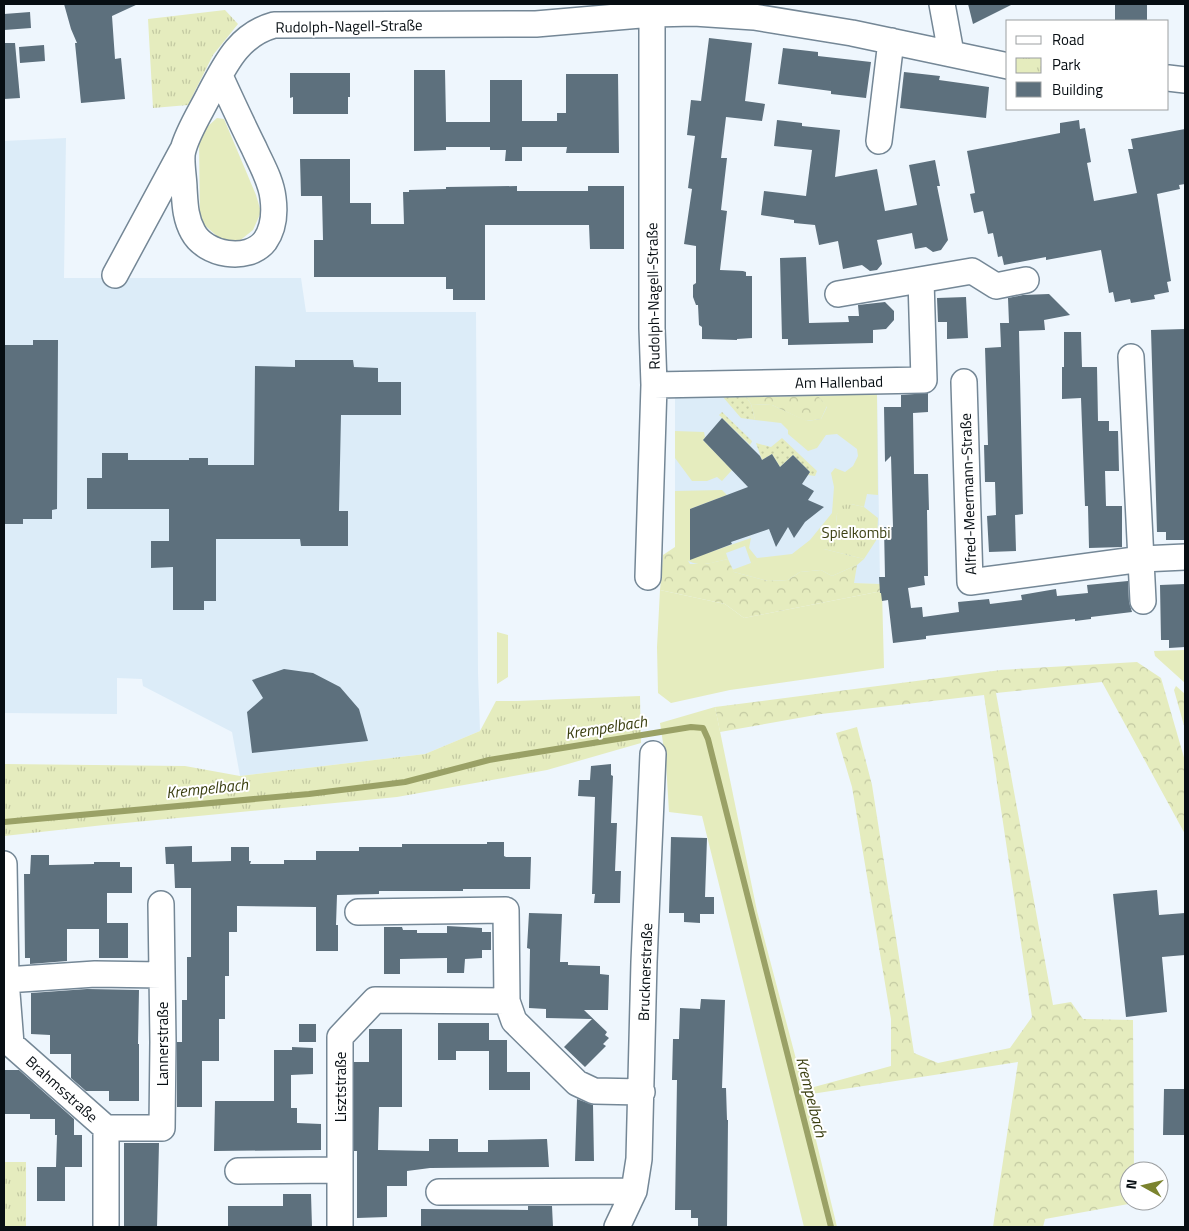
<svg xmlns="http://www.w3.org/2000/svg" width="1189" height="1231" viewBox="0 0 1189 1231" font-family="'Titillium Web',sans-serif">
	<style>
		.built { fill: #dcecf8 }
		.grass { fill: #e5ecbe }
		.forest { fill: url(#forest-crowns) }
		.park { fill: url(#park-tufts) }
		.garden { fill: url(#garden-dots) }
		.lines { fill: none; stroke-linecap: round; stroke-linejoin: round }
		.stream { stroke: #9aa166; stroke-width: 6 }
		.building { fill: #5d707d }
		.minor-casing { stroke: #748796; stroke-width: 28 }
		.minor { stroke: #fff; stroke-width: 25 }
		.labels { text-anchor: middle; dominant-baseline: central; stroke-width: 4; stroke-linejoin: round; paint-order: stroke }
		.street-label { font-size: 15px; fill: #070e13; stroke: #fff }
		.park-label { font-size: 15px; fill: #3d4113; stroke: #fff }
		.water-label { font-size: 16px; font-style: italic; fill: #3a3e0f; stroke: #fff }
	</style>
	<defs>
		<pattern id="forest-crowns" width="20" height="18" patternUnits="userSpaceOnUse" patternTransform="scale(1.25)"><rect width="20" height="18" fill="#e5ecbe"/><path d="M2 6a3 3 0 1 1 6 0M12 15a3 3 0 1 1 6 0" fill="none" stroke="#c3c9a2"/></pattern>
		<pattern id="park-tufts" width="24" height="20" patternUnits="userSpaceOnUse" patternTransform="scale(1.25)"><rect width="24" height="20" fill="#e5ecbe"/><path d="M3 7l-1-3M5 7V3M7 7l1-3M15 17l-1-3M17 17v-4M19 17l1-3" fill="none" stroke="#c3c9a2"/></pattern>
		<pattern id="garden-dots" width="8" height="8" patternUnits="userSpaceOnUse" patternTransform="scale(1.25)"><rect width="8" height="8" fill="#e5ecbe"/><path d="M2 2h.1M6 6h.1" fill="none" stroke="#c3c9a2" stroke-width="1.8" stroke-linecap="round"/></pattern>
	</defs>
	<rect width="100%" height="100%" fill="#eef6fd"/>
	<path class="built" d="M66,138L64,278H301L306,312H476L478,673L480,731L425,754L240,776L232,732L143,686L142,679L117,678V714L4,713V141Z
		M877,394L880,584L675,580V397Z"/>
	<path class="grass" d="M217,118L224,119L256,195L261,212L253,230L238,242L219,238L200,221L199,141L207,127Z
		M877,394L878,495L867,494L864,507L851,504L837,514L835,533L824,549L864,559L857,565L832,576L821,570L800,572L788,580L768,581L734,572L732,570L751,563L745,546L726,553L728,559C702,565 697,569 675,552V491L722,490L727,495L690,509V559L751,538L749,548L757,558L792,554L810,540L832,513L834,487L831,473L835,468L845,472L853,466L858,456L857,449L837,434L826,435L817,448L808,451L788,434V430L781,423L755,420L751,404L772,405L807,421L821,419L827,407L818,396Z
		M675,431L704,432L705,437L703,440L732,470L722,481L717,477L707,481H692L675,458Z
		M660,590L725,604L744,618L882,591L884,668L730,690L671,703L658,693L657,647Z
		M497,632L508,635V677L497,684Z
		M1185,650V683L1155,656L1154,651Z
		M715,707L757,911L801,1078L837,1227H804L702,816L669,812L666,763L660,723Z"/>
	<path class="forest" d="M818,396L827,406L821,419L806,421L772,405L751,404L746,397Z
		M675,547V552L684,554L690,564H706L728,559L734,572L768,581L788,580L800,572L821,570L832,576L857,565L854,583L880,584L882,591L744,618L725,604L660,590L663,555Z
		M1137,662L1161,678L1185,761V834L1102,682L996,693L1053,1005L1071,1002L1083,1019L1133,1020L1134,1171H1129V1201H1134V1203L1045,1219L1043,1227H993L1018,1062L805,1095L801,1078L814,1087L891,1066V1019L852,787L836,733L857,727L872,785L914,1053L938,1063L1010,1048L1032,1017L984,695L821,714L720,732L715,707L1001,670Z
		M1176,686L1185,694V729L1174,690Z"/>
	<path class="park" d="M225,10L238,24L213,55L188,105L153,108L148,19Z
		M851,504L864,507L878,518L877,539L864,559L824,549L822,541L835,533L837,514L843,505Z
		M640,696L641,743L547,770L397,797L104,825L4,836V764L185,766L240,776L425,754L480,731L496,701H517Z
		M4,1162H26V1227H4Z"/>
	<path class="garden" d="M723,397H746L751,404L755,420L741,418Z
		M722,412L752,441L750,445L719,415Z
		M782,438L817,471L815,476L808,475L810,472L793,455L780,467L772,454L762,460L756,443L771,447Z"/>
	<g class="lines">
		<path class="stream" d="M4,822L309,794L405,782L489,760L691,727L703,728L708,739L831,1227"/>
	</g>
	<path class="building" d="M64,4H138L112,16L115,59L121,58L125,99L81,103L75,43H77L71,29Z
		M968,4H1013L973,24Z
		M1115,4H1147V20H1115Z
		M30,12L31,28L4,30V14Z
		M709,38L752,43L745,101L765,104L762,121L726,117L721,158H727L721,210L727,211L720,270L743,271L746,272V276H752V338L737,339V340L702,339V327L699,325L698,305H696L693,297V285L696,283V246L684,244L692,189L688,188L695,136L687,135L691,100L701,101Z
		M4,43H15L20,98L4,99Z
		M44,45L45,61L20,63L19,47Z
		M783,48L818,52V56L871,62L866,98L831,94V91L778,84Z
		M414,70H445L446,122H490V80H522V121H557V113H566V74H618L619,153H566L567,147H522V161H505L506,150H490V147H446V150L414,151Z
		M904,72L940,76L939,80L989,87L986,118L900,108Z
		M290,73H350V97H348V114H293V97L290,98Z
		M777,120L802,123V126L840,130L835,177L877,169L885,211L917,205L909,165L935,160L940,186H937L948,240L941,250L933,252L926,247L915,249L912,233L877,240L882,264L877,270L870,271L862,265L843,269L838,241L819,245L815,225L794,223V220L761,215L764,191L806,196L812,150L774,146Z
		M1079,120L1080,129L1085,128L1091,162L1087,163L1094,201L1137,193L1128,149H1133L1131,139L1185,129V184L1179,185L1180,189L1157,194L1171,281L1167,282L1169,292L1154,295L1155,299L1131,303L1130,299L1115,302L1113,292L1109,293L1101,250L1046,260V257L1004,265L1002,256L998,257L993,233L988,234L983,211L974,213L970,194L975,193L967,151L1060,133V123Z
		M300,159H350V203H371V224H404L403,192H409V190L446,189V187L517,186V191H588V186H624V249H590L589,225H485V300H453V289H446V277H314V240H323L322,196H301Z
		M806,257L809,323L849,322L848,316H859L858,305L885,302L894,311V320L886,329L873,330V343L788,345V339H782L780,258Z
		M1049,294L1070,315L1044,320L1045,330L1019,331L1023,514L1015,515L1016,551L989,552L987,516L996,515L995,482H985L984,445H988L985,348L1001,347L1000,323H1009L1008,298L1023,295Z
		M966,297L968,338L947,339V322H938L937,298Z
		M1185,329V540H1166V532H1157L1151,330Z
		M1064,332H1081L1082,367H1097L1098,421H1109V431H1118L1119,471H1105L1106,506H1122V547L1089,548L1088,506H1085L1081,398L1062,399V367H1064Z
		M33,340H58L57,509L52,510V519H23V524H4V345H33Z
		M295,360H353L354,367L378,368V382H401V415H341L339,511H348V546H301L300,539H216V601H204V610H173V567L151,568V541H169V509H87V478H102V453H128V460H189V458H208V465H254L255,366L295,367Z
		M928,393V412L913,413L914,474H928L929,510H927L928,576H924L925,585L908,588L911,608L922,607L923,617L959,612L958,602L989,599L990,604L1022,600L1021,595L1056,589L1057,596L1088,593L1087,585L1128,581L1129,602L1132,612L1091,617V619L1075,621V619L926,636V639L893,643L888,600L882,601L881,593H880L879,577H885L884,527H893L891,456L885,462L884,407H901V395Z
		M722,418L760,456L762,460L772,454L780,467L793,455L810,472L802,484L814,491L808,500L824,507L805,522L794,538L788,527L776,547L769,529L731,542L732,544L690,560V509L748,487L703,440Z
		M1185,584V647L1169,648V640H1161L1160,585Z
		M284,669L313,673L340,687L359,709L368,741L252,753L247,712L263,698L252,680Z
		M611,764V775L613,776L611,823H617L615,871H621L620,903H594L595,894H592L595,797L578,796L579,780H590L591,766Z
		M671,837L707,838L705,897H714V914H700V923L684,922V913H669Z
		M487,842H504V856L506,857H531L530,889H463V891H379V894L337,895L336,925H338V951H316V907L237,906V932H229V976H225V1019H219V1061H202V1107H177V1042H182V1000H187V957H191V888H175L174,864H166L165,847L192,846V862L231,861V847H249V861H251L250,864H284V860H316V851H359V847H402V844H487Z
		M31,855H49V865L94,864V862H120V867H132V893H107V923H128V958H99V929H67V961L30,964V958H25L24,874H30Z
		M1157,890L1159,915L1185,913V955L1162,957L1167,1012L1126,1017L1113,894Z
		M529,913L562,914L560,962H568V965L600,966V974L609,975L608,1010H584L607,1032L605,1035L609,1038L603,1044L606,1046L585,1067L564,1047L592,1019L546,1018V1009L529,1008L530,949L527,948Z
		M447,926L482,928V932H491V950H482V958L465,959L464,973H447V958L400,959V974H384V927H402L403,930H417V933H447Z
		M87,989L139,990L138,1044H139V1101H109V1091H86L71,1078V1054H50V1035L31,1034V993Z
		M701,999L725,1000L722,1088H726L727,1120H728L727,1227H698V1218H691V1210H675L677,1080H672L673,1039H679L680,1008L700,1009Z
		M438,1023H489V1051H456V1060H438Z
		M299,1024H316V1042H299Z
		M369,1029H402V1107H379L378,1150L429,1151V1139H458V1152H488V1140L547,1139L549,1167L430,1168L407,1171V1186H387V1217L357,1218V1151H354V1062H369Z
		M489,1040H507V1072H530V1090H489Z
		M292,1047L313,1048V1074L291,1075V1108H297V1123L321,1124V1150L214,1151L215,1101H274V1050H292Z
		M4,1070H19L74,1119V1135H82V1167H65V1201H37V1167H56L57,1135H55V1119H30V1114H4Z
		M1164,1089H1185V1135H1163Z
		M577,1099L593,1105L594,1161H575Z
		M124,1143H159L157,1227H124Z
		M283,1194H311L312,1227H228V1206H283Z
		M528,1206H552L553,1227H421V1209L528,1210Z"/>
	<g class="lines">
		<g class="minor-casing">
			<path id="minor" d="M942,4L951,53
				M220,76C231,100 242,124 254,148C261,164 271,180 273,198C275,213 274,228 265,241C248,263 205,255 193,232C185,218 185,203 184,188C184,178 180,159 183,150C187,133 201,111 209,95C225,65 238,35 274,25L536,24L652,14L694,13L754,17L852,33L1008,66
				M1168,78L1185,80
				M879,141L891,41
				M115,275L182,151
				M838,294L972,271L996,286L1026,280
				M1131,357L1143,601
				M964,382L970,582L1142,559L1185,557
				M654,385L924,380L921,280
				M648,577L654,385L652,328V14L649,4
				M4,864L6,980L11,1044L106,1128V1227
				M358,912L506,910L507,1001
				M6,980L95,974L162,975
				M106,1128H162L163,1042L161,904
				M238,1171L339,1170
				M439,1192L634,1191
				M340,1227V1037L375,1000L507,1001L514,1021L577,1083L594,1091L642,1092
				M617,1227L634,1191L639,1159L644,962L653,754"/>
		</g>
		<use href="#minor" class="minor"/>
	</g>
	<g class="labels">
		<g class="street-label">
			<text transform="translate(349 26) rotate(-1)">Rudolph-Nagell-Straße</text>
			<text transform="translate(653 296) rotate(-91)">Rudolph-Nagell-Straße</text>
			<text transform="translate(839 382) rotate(-1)">Am Hallenbad</text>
			<text transform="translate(968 494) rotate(-92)">Alfred-Meermann-Straße</text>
			<text transform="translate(645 972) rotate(-88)">Brucknerstraße</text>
			<text transform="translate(162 1044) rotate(-90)">Lannerstraße</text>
			<text transform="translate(340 1087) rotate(-90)">Lisztstraße</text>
			<text transform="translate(62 1089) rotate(42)">Brahmsstraße</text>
		</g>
		<g class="park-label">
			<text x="856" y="532">Spielkombi</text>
		</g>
		<g class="water-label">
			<text transform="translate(606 727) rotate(-9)">Krempelbach</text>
			<text transform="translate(207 788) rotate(-6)">Krempelbach</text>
			<text transform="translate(812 1097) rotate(76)">Krempelbach</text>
		</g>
	</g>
	<rect width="1189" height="1231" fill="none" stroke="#070e13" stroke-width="10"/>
	<rect x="1006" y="20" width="162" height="90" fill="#ffffff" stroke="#9c9fa1"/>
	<rect x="1016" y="36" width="25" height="8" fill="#ffffff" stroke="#9c9fa1"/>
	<text x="1052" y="45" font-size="15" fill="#070e13">Road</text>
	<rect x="1016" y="58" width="25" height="15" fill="url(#park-tufts)" stroke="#9c9fa1"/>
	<text x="1052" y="70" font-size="15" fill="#070e13">Park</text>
	<rect x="1016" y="82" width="25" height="15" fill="#5d707d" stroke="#9c9fa1"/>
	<text x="1052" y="95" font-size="15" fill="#070e13">Building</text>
	<g transform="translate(1144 1186) rotate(278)"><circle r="24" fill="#ffffff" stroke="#9c9fa1"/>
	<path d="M0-4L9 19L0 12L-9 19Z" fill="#7b832e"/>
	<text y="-8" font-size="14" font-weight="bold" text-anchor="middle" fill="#070e13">N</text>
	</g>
</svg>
